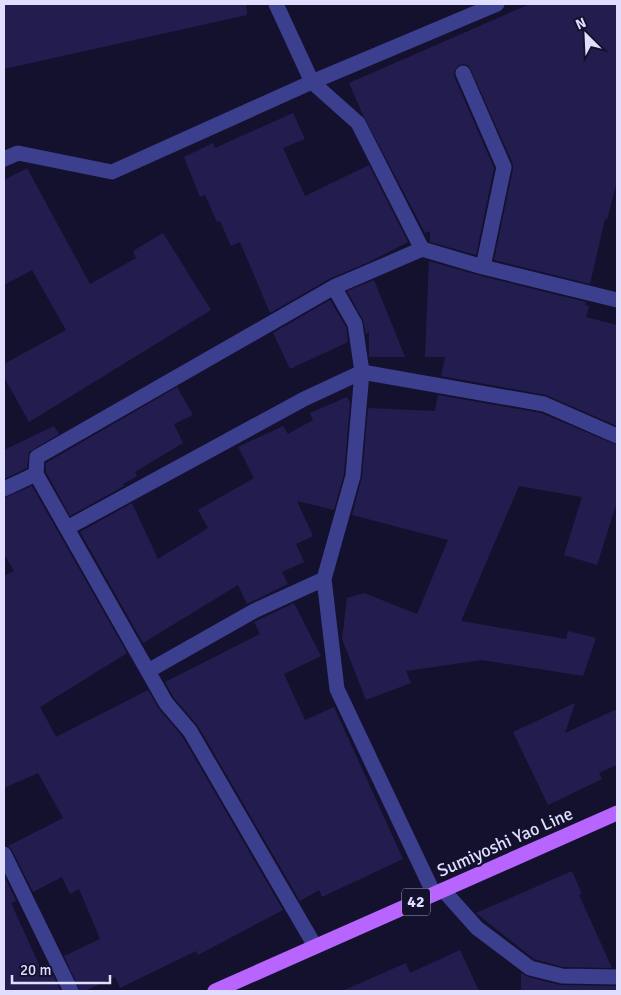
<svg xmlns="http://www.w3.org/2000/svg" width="621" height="995" viewBox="0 0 621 995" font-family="Signika,sans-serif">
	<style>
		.building { fill: #231d4f }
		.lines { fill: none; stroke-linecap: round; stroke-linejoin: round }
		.minor { stroke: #3b3f8e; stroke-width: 15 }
		.major { stroke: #b865ff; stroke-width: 15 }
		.labels { text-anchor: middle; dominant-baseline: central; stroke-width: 4.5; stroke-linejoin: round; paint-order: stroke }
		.shield { fill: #14112e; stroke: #a2a0c0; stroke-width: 1 }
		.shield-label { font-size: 16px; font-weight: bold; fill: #dfdeff }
		.street-label { font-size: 18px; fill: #dfdeff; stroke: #14112e }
	</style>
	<rect width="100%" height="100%" fill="#14112e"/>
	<path class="building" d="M4,4H246L247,15L4,69Z
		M530,4H617V181L607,220L605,219L590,284L494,260L513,169V164L469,66L464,64L459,65L454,71V76L494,168L476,255L430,242V231L425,233L363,115L349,83Z
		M293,113L305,139L283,148L305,196L369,165L408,242L369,262L329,279L270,313L240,242L231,246L220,221L217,222L205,195L200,197L184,157L213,143L215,148Z
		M27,168L90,284L136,258L133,251L163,233L211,310L29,422L4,377V364L66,330L32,270L4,285V180Z
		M429,261L481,276L586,302L585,305L589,306L586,317L617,325V426L546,395L441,376L445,357H425Z
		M374,280L391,322L405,357H369V332L366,334L363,320L347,291Z
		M330,300L346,327L348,342L290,369L273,333Z
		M177,387L193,415L174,424L183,443L135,472L137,476L123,484L124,486L70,516L46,472V463Z
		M438,395L541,413L617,445V502L597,565L564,555L582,497L519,486L461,621L566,639L568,631L596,638L583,676L482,660L406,671L411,683L366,700L342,639L347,598L364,593L417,614L448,540L352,515L362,477L368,408L435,411Z
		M347,397L350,403L344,474L334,510L297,501L313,536L296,544L304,562L282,572L288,584L247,604L238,585L143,643L80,532L132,503L158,559L208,528L198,510L254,478L238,447L283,426L288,434L313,420L310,413Z
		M54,426L59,434L29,452L27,468L4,479V450Z
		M32,486L127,653L40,707L56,737L148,690L159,709L182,736L283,910L198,955L196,951L120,988L115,977L85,991H80L64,956L100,939L79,889L70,894L62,877L33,892L12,850L8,846L63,818L38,773L4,788V576L14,571L4,554V498Z
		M294,603L321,656L284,674L305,720L334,707L403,859L322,897L319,890L300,901L198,726L174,698L165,682L260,634L254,622Z
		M575,703L565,733L617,709V765L599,773L602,779L548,805L513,732Z
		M572,871L582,894L579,895L612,968L563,967L534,959L476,913Z
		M4,875L16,901L11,903L40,967L47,964L61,991H4Z
		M460,950L479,991H342L406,963L410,973Z
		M521,973L528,977L560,985L617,986V991H521Z"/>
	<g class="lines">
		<path class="minor" d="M276,4L312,82L358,123L422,249
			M463,73L504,167L483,267
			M4,159L18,153L112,172L312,82L497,4
			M334,287L355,324L362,372L544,404L617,436
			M362,372L353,476L324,579L337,689L434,894
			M36,474L166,703L190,731L315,946
			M4,489L36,474L37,457L334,287L422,249L483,267L617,300
			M67,528L304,399L362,372
			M148,671L254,611L324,579
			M4,854L71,991
			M443,890L477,928L530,968L562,976L617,977"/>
		<path class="major" d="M215,991L617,813"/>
	</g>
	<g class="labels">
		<rect class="shield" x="402" y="888.5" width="28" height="27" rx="4"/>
		<g class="shield-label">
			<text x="416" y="902">42</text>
		</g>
		<g class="street-label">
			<text transform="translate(505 842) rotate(-24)">Sumiyoshi Yao Line</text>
		</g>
	</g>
	<rect width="621" height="995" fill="none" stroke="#dfdeff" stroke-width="10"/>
	<g transform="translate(586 35) rotate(336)" stroke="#14112e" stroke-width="4" paint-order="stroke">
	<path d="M0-4L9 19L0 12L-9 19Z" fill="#dfdeff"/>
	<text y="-8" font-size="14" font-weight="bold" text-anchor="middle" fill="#dfdeff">N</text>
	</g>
	<path d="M12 975v8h98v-8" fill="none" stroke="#dfdeff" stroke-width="2.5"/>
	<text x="20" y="975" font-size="15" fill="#dfdeff" stroke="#14112e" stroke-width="4" paint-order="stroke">20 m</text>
</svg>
